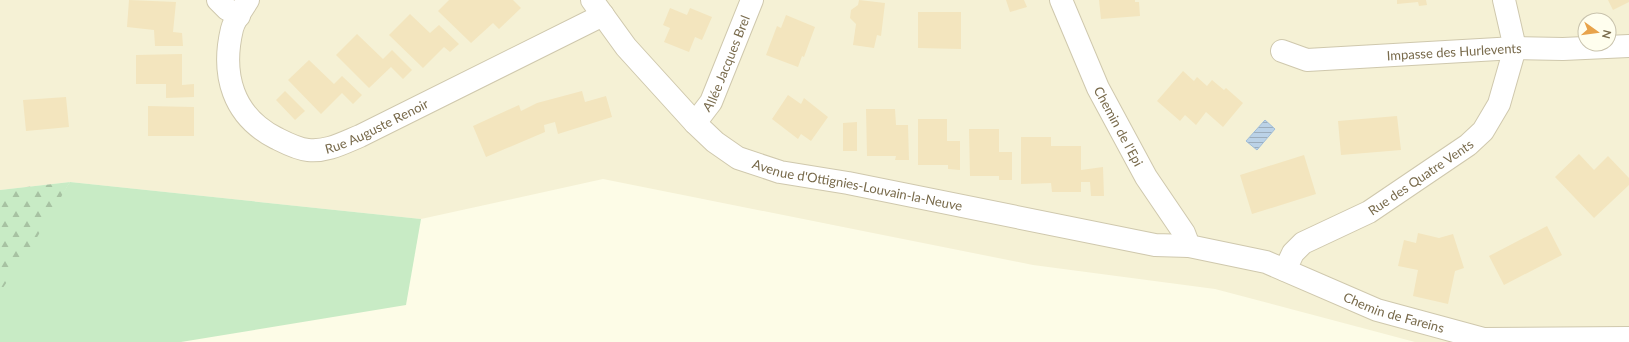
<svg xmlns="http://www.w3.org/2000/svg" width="1629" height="342" viewBox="0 0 1629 342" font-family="Lato,sans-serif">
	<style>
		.residential { fill: #f5f1d5; fill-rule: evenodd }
		.green { fill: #c8ebc5 }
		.forest { fill: url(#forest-firs) }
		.water { fill: url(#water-rules); stroke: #a1bed9 }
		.building { fill: #f3e5be }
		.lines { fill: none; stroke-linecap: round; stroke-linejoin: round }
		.minor-casing { stroke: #cfc8ad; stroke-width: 24 }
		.minor { stroke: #fff; stroke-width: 22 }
		.labels { text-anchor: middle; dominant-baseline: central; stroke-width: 4; stroke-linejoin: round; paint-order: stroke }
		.street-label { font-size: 13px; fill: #786a4b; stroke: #fffeee }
	</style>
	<defs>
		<pattern id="forest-firs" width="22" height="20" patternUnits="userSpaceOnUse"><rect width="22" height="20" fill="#c8ebc5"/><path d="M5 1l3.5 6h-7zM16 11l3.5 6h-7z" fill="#a7c2a2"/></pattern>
		<pattern id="water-rules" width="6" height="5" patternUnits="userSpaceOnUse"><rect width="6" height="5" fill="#bbd2e7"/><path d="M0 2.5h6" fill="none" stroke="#9daebd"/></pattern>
	</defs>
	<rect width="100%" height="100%" fill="#fdfce7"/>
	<path class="residential" d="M0,0H1629V342H1415L1215,289L1033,265L603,179L421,219L70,182L0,190ZM1585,20H1609V44H1585Z"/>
	<path class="green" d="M70,182L421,219L406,305L181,342H0V289Z"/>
	<path class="forest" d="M70,182L33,244L0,292V190Z"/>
	<path class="water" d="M1265,120L1275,129L1257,150L1246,141Z"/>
	<path class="building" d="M129,0L176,2L173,32L182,33L183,46H155L154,30L127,27Z
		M449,0H513L521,8L499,29L493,23L471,43L438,11Z
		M859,0L885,3L881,36L877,35L874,48L853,45L856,24L850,18L851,10L858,5Z
		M1006,0H1024L1027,7L1010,12Z
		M1099,0H1135V2H1139L1140,16L1101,19Z
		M1397,0H1426L1427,5L1419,6L1418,2L1397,4Z
		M1608,0H1629V2L1613,10Z
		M670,8L687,15L690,8L712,17L702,40L695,37L689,52L664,42L670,28L663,25Z
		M918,12H961V49L918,48Z
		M410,14L430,33L439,25L459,44L450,52L444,47L423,68L389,35Z
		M786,15L815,27L804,57L802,56L798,67L766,55L777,26L781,28Z
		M357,34L383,59L392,50L412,70L403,79L391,67L369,88L336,55Z
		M182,54V85L194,84V97L166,98V84H136V55Z
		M309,60L334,84L342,76L362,95L353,104L342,93L321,114L288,80Z
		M1183,71L1194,81L1197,77L1207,86L1212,80L1224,90L1226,88L1243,103L1223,127L1206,112L1196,125L1185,115L1180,121L1157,101Z
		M285,91L305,111L295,120L276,100Z
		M582,91L585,102L606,96L612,117L558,134L555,122L544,125L545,132L486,157L473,126L519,105L521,111L537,103Z
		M788,95L801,104L804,98L828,117L811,141L801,134L798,139L772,119Z
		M66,97L69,127L26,131L23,100Z
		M148,106L194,107V136H148Z
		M866,109H895L896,125H908L909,160H895L896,156H867Z
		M1397,116L1401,150L1341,155L1338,121Z
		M918,119H947V141H960V170L948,169V165H918Z
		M857,122V151H843V123Z
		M969,129H999V152H1012V180H999V176H970Z
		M1021,137H1051V146H1081V170L1103,167L1104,196H1091L1090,182H1081V192H1052L1051,183L1021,184Z
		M1579,154L1594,170L1608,156L1629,178V185L1594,218L1555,177Z
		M1304,155L1316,194L1252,214L1240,175Z
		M1547,226L1562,255L1504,285L1489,256Z
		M1418,233L1439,238L1453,234L1464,268L1455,271L1448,304L1413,296L1418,270L1398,266L1404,240L1416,243Z"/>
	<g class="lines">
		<g class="minor-casing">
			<g id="minor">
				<path d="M218,0L227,9L239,16"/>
				<path id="s1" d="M248,0C243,8 234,20 232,29C221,75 233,116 276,138C286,143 297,149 308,150C327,152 343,143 360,136L603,15"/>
				<path id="s2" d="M592,0L626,47L695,123L715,142L738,158L780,172L848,183L1155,245L1189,246L1266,262L1377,310L1484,339L1629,338"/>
				<path id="s3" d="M1061,0L1098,88L1146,177L1184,233L1189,246"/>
				<path id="s4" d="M1282,51L1307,60L1515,48L1563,49L1629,46"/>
				<path id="s5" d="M695,123L711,102L752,0"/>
				<path id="s6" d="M1285,270L1293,253L1303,243L1369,212L1468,145L1483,131L1499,104L1515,48L1504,0"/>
			</g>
		</g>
		<use href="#minor" class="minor"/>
	</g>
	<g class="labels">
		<g class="street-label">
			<text stroke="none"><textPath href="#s4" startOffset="174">Impasse des Hurlevents</textPath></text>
			<text stroke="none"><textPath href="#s5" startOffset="68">Allée Jacques Brel</textPath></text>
			<text stroke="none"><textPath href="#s1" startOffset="269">Rue Auguste Renoir</textPath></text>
			<text stroke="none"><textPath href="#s3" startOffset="139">Chemin de l'Epi</textPath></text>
			<text stroke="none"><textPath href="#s6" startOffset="168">Rue des Quatre Vents</textPath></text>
			<text stroke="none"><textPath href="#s2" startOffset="339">Avenue d'Ottignies-Louvain-la-Neuve</textPath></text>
			<text stroke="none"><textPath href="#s2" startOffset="893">Chemin de Fareins</textPath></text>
		</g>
	</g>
	<g transform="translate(1597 32) rotate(104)"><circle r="19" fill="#fffeee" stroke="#c9c3ad"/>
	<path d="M0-3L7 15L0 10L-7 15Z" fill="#e8a34b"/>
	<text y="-6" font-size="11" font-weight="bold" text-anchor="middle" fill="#786a4b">N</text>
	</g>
</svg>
